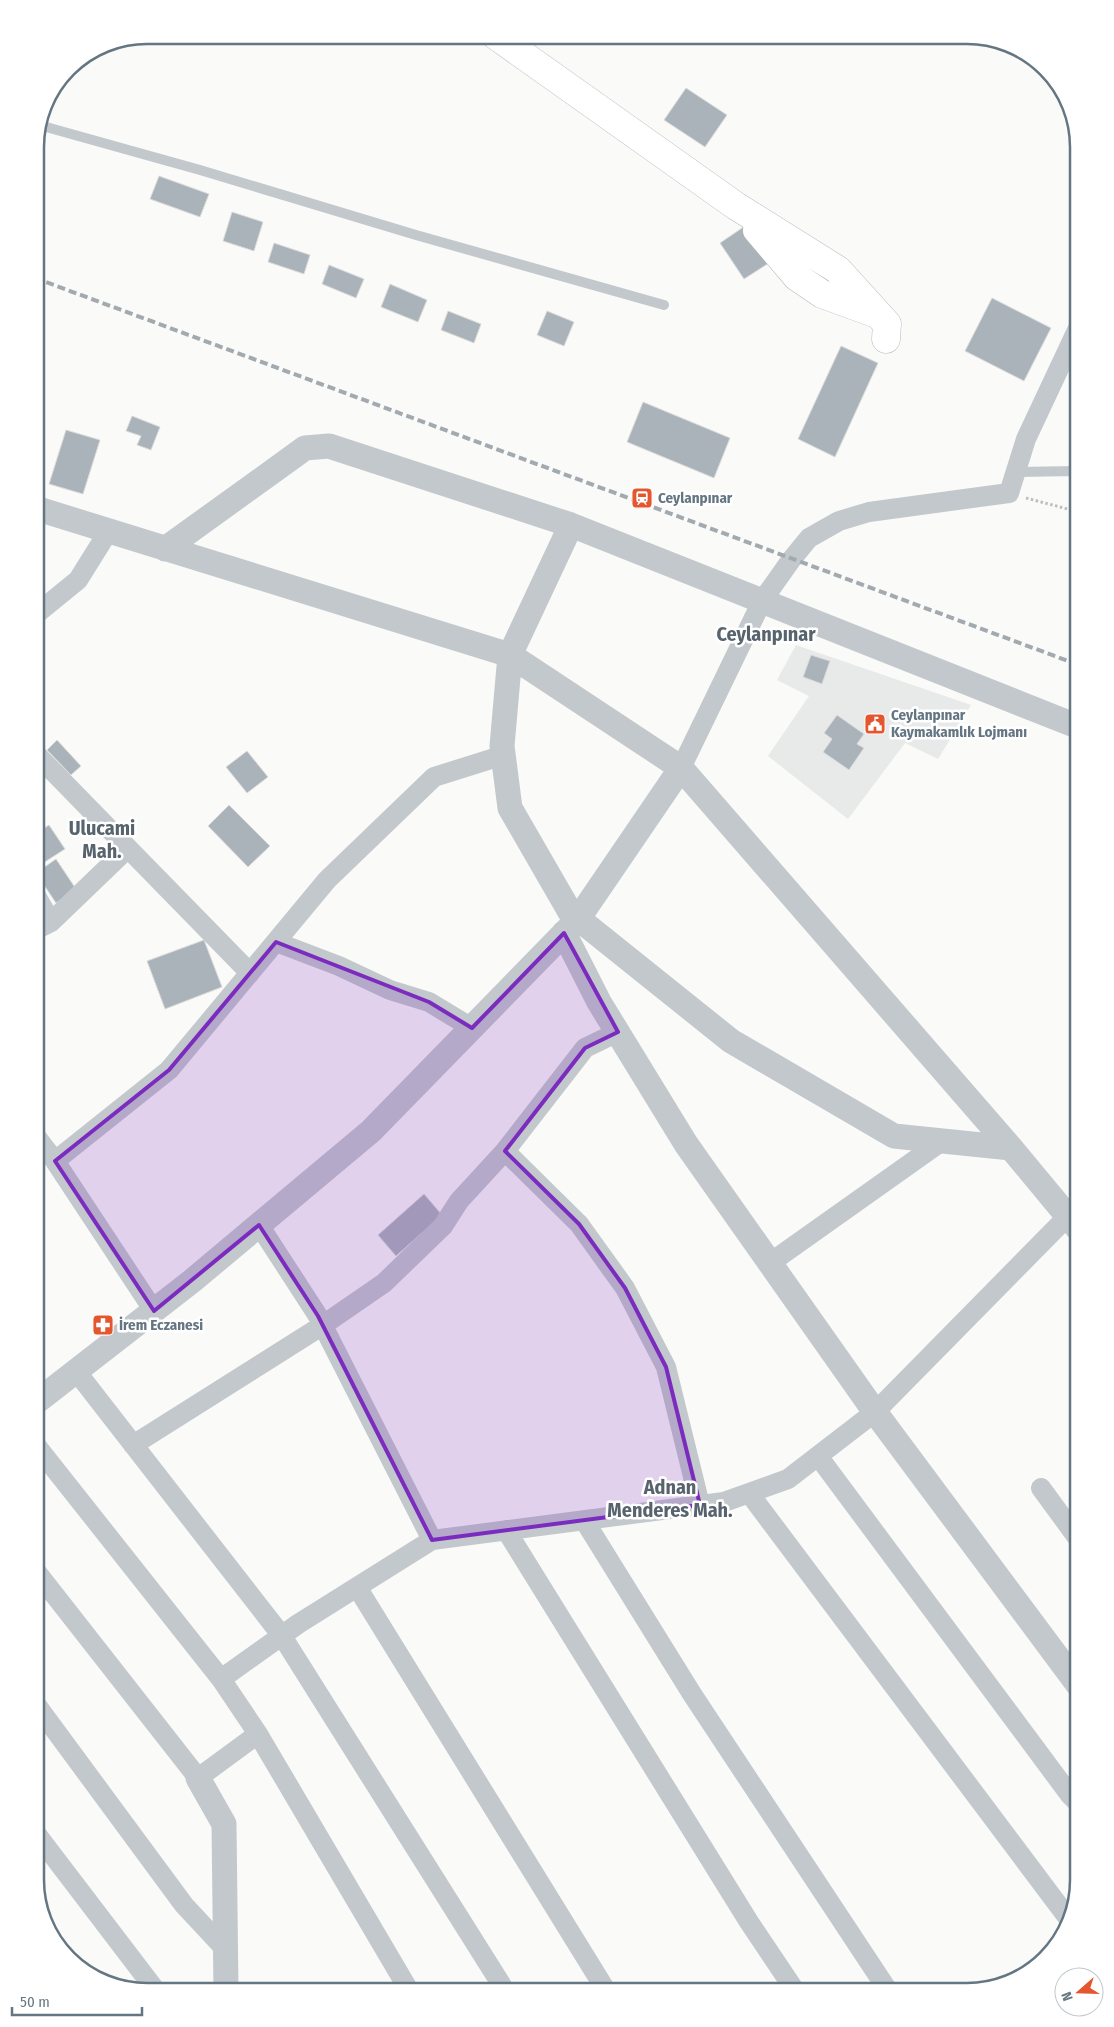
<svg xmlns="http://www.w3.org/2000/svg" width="1114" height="2027" viewBox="0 0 1114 2027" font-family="'Fira Sans Condensed',sans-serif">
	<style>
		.built { fill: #e8e9e9 }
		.building { fill: #aab3b9; stroke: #dcdcda }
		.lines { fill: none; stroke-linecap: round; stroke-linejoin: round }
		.secondary-casing { stroke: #b3babf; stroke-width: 29 }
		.path { stroke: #bbbfc2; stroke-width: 3; stroke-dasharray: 2.5 2.5; stroke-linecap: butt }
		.service { stroke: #c3c8cc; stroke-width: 10 }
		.minor { stroke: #c3c8cc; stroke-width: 20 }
		.tertiary { stroke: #c3c8cc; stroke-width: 25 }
		.secondary { stroke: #fff; stroke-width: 28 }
		.rail { stroke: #a2aab0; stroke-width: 4; stroke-dasharray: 8 4; stroke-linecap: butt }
		.marked { fill: #7b2cbf; fill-opacity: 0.2; stroke: #7b2cbf; stroke-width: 4; stroke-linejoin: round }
		.labels { text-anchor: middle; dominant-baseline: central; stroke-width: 5; stroke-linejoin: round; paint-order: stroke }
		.poi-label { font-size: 15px; font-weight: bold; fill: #657683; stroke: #fff; text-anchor: start }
		.district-label { font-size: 20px; font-weight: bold; fill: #57646e; stroke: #fff }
		.rim { fill: none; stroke: #657683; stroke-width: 2.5 }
	</style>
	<rect width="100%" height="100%" fill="#fafaf8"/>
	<path class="built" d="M796,645L971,705L938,759L905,743L848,819L768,756L809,696L777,680Z"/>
	<path class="building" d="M686,88L727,115L705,147L664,120Z
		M159,176L209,194L200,217L150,199Z
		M232,212L263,222L254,251L223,241Z
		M745,226L769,263L744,279L720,243Z
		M274,243L310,255L304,274L268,262Z
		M329,265L364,279L356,298L322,284Z
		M390,284L427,300L418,322L381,307Z
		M992,298L1051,328L1024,381L965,351Z
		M448,311L481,324L474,343L441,330Z
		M547,311L574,322L564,346L537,335Z
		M841,346L878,363L835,457L798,439Z
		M643,402L730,438L714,478L627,442Z
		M35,410L40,411L35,428Z
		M132,416L160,427L151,450L137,445L141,436L126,431Z
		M66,430L100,440L83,494L49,484Z
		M811,655L830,661L822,684L803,677Z
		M837,715L864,734L857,744L864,748L849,770L823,752L832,739L824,733Z
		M57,740L81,766L71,775L47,750Z
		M247,751L268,777L247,793L226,767Z
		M229,805L270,846L248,867L208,826Z
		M49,825L65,849L37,867L35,864V834Z
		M56,859L76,889L56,903L36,873Z
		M204,940L222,987L165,1009L147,961Z
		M424,1194L442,1215L396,1256L378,1235Z"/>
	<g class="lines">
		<g class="secondary-casing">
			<path id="secondary" d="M495,35L736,206L838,270L887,324L886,339
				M757,230L797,277L822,294L874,313"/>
		</g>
		<path class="path" d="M1026,498L1079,512"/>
		<path class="service" d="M39,125L200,170L416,235L664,305
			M1017,472L1076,471L1079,472"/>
		<path class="minor" d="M35,615L78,580L108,532
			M35,753L250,973
			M681,768L762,601L791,560L809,538L839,521L869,512L1009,493L1026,439L1079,326
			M35,894L51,922
			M35,930L51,922L128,848
			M276,942L339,966L390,990L429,1002L472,1028
			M35,1135L55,1161L154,1311
			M505,1151L579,1224L625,1288L666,1367L700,1505
			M55,1161L169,1070L327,880L434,777L504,755
			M259,1225L318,1316L432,1540
			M770,1263L942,1141
			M76,1371L282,1636L506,1992
			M35,1444L221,1679L258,1734L410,1992
			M133,1445L323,1325L384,1283L443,1226L459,1201L505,1151L585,1048L618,1032
			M818,1456L1070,1795L1079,1804
			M1041,1488L1079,1540
			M749,1493L1068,1918
			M584,1520L692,1694L889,1992
			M506,1530L749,1922L796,1992
			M35,1570L198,1778L258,1734
			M357,1587L607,1992
			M221,1679L298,1624L432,1540L724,1502L788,1479L875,1412L1068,1216
			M35,1703L184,1905L225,1949
			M35,1832L157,1992"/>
		<path class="tertiary" d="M35,508L510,655L681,768L1011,1148L1079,1230
			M571,525L510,655L502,746L510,808L570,912L731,1041L894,1136L1011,1148
			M165,549L305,448L329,446L571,525L1079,727
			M564,933L599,1002L686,1144L875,1412L1079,1686
			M35,1403L192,1281L371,1131L578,919L681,768
			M198,1778L224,1824L226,1992"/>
		<use href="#secondary" class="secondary"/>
		<path class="rail" d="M35,278L1079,665"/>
	</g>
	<path class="marked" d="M564,933L618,1032L585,1048L505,1151L579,1224L625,1288L666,1367L700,1505L432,1540L318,1316L259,1225L154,1311L55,1161L169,1070L276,942L429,1002L472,1028Z"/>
	<defs>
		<g id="station-square" transform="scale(1.125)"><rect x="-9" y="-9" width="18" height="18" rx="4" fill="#e4572e" stroke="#fff"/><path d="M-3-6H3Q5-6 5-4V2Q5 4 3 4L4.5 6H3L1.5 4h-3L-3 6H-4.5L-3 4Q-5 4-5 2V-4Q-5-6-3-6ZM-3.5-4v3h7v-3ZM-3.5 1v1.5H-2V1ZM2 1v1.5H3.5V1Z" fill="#fff"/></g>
		<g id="civic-square" transform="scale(1.125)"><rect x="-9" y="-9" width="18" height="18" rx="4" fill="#e4572e" stroke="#fff"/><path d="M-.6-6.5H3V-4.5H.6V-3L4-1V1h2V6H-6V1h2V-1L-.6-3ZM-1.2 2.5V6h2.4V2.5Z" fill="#fff"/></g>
		<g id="pharmacy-square" transform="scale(1.125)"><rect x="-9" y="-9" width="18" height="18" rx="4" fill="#e4572e" stroke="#fff"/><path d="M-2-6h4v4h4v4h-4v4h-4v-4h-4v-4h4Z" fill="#fff"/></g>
	</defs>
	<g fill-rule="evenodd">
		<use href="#station-square" x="642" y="498"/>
		<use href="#civic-square" x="875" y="724"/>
		<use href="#pharmacy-square" x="103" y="1325"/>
	</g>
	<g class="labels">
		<g class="poi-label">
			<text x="658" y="498">Ceylanpınar</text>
			<text x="891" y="715">Ceylanpınar<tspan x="891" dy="17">Kaymakamlık Lojmanı</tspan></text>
			<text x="119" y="1325">İrem Eczanesi</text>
		</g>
		<g class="district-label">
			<text x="766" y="634">Ceylanpınar</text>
			<text x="102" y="828">Ulucami<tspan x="102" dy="23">Mah.</tspan></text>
			<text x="670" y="1487">Adnan<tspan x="670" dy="23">Menderes Mah.</tspan></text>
		</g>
	</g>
	<path d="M0 0H1114V2027H0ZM147 44H967A103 103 0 0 1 1070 147V1880A103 103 0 0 1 967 1983H147A103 103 0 0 1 44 1880V147A103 103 0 0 1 147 44Z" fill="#fff" fill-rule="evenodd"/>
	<path class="rim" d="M147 44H967A103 103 0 0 1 1070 147V1880A103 103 0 0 1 967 1983H147A103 103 0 0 1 44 1880V147A103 103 0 0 1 147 44Z"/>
	<g transform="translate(1079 1992) rotate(250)"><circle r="24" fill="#ffffff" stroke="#c1c8cd"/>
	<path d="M0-4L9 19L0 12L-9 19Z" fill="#e4572e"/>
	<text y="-8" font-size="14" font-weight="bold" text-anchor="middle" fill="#657683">N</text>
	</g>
	<path d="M12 2007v8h130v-8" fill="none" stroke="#657683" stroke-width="2.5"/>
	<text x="20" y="2007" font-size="15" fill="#657683" stroke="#ffffff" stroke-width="4" paint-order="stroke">50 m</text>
</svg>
